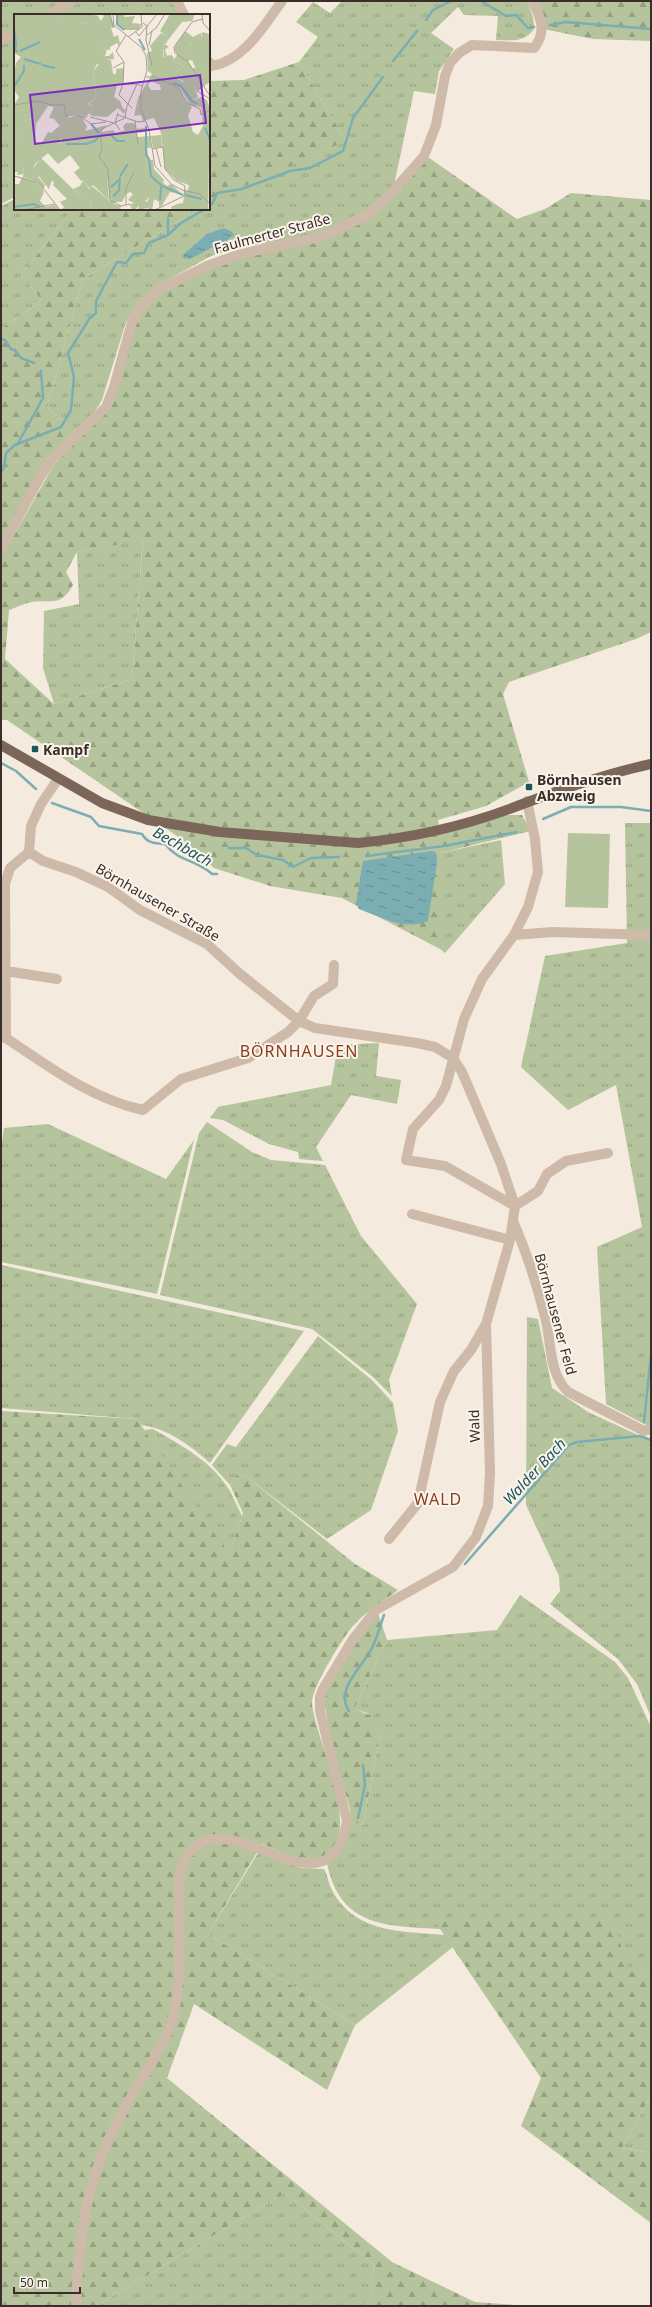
<svg xmlns="http://www.w3.org/2000/svg" width="652" height="2307" viewBox="0 0 652 2307" font-family="'Noto Sans',sans-serif">
	<style>
		.grass { fill: url(#grass-tufts) }
		.forest { fill: url(#forest-firs); fill-rule: evenodd }
		.garden { fill: #b5c49c }
		.water { fill: url(#water-ripples) }
		.lines { fill: none; stroke-linecap: round; stroke-linejoin: round }
		.stream { stroke: #7aaeb2; stroke-width: 2.5 }
		.minor { stroke: #cdbaa8; stroke-width: 10 }
		.major { stroke: #7c6659; stroke-width: 10 }
		.poi-dot { fill: #1c565d; stroke: #fbf4ea; stroke-width: 1.5 }
		.labels { text-anchor: middle; dominant-baseline: central; stroke-width: 4; stroke-linejoin: round; paint-order: stroke }
		.street-label { font-size: 14px; fill: #392e29; stroke: #fbf4ea }
		.poi-label { font-size: 14px; font-weight: bold; fill: #392e29; stroke: #fbf4ea; text-anchor: start }
		.water-label { font-size: 15px; font-style: italic; fill: #1c565d; stroke: #fbf4ea }
		.quarter-label { font-size: 16px; letter-spacing: 1px; fill: #8c3c1d; stroke: #fbf4ea }
		.inset-river { fill: none; stroke: #7aaeb2; stroke-width: 2 }
		.inset-road { fill: none; stroke: #a99f95; stroke-width: 1 }
		.view { fill: #7b2cbf; fill-opacity: 0.15; stroke: #7b2cbf; stroke-width: 2 }
		.inset-edge { fill: none; stroke: #392e29; stroke-width: 2 }
	</style>
	<defs>
		<pattern id="grass-tufts" width="24" height="20" patternUnits="userSpaceOnUse"><rect width="24" height="20" fill="#b5c49c"/><path d="M3 7l-1-3M5 7V3M7 7l1-3M15 17l-1-3M17 17v-4M19 17l1-3" fill="none" stroke="#94a07f"/></pattern>
		<pattern id="forest-firs" width="22" height="20" patternUnits="userSpaceOnUse"><rect width="22" height="20" fill="#b5c49c"/><path d="M5 1l3.5 6h-7zM16 11l3.5 6h-7z" fill="#94a07f"/></pattern>
		<pattern id="water-ripples" width="26" height="14" patternUnits="userSpaceOnUse"><rect width="26" height="14" fill="#7aaeb2"/><path d="M2 4q2-2 4 0t4 0M15 11q2-2 4 0t4 0" fill="none" stroke="#658e91"/></pattern>
	</defs>
	<rect width="100%" height="100%" fill="#f4eadd"/>
	<path class="grass" d="M1,1H67L41,15H15V29L1,36Z
		M75,1H175L182,15H50Z
		M342,1H527L533,17L534,29C524,43 512,40 496,40L498,16L464,15L458,7L431,33L454,49L439,71L435,94L414,91L394,185L389,190L367,209L339,226L307,236L235,249L211,256L153,288L139,302L126,322L102,400L93,414L74,431L47,407L83,279L198,209H209V202L215,198L346,141L299,62L318,37L296,22L313,2L330,13Z
		M15,34V197L1,204V41Z
		M15,199V209H67L69,214L21,275L42,300L1,329V206Z
		M143,539L132,679L54,704L43,668L44,611L79,604L77,552Z
		M625,823H651V1425L648,1426L606,1404L597,1247L642,1227L616,1085L568,1110L521,1067L545,956L627,943Z
		M501,840L505,884L445,953L440,949V853Z
		M379,1043L376,1076L401,1080L397,1104L351,1095L316,1147L323,1161L299,1159L298,1152L269,1144L223,1120L210,1118L218,1107L331,1085L338,1045Z
		M207,1122L252,1152L271,1160L325,1165L361,1236L417,1304L389,1380L392,1396L373,1377L312,1329L160,1295L199,1133Z
		M48,1124L166,1179L194,1140L157,1294L1,1262V1149L4,1128Z
		M1,1265L304,1331L210,1463C191,1446 167,1428 141,1425L137,1419L1,1408Z
		M527,1317L538,1319L552,1388L588,1412L651,1441V1717L637,1684L618,1659L550,1604L560,1591L559,1576L526,1505Z
		M318,1336L372,1380L393,1403L398,1431L371,1510L327,1539L247,1477L237,1475L230,1485L212,1465L227,1444L236,1447Z
		M153,1429C181,1445 213,1462 230,1491C234,1499 238,1508 242,1516L229,1556L144,1430Z
		M520,1595L615,1662L628,1678L651,1727V1970L629,1973L433,1917L441,1929C387,1926 341,1928 327,1864C342,1851 348,1841 351,1822L363,1825L380,1734L367,1713L357,1710L355,1707L387,1640L497,1630Z
		M258,1853L301,1868L324,1869C327,1874 328,1880 330,1886C352,1934 401,1931 445,1935L453,1947L355,2025L208,1934Z
		M651,2095V2153L622,2148Z
		M285,2193L374,2265L370,2301L363,2306H96Z"/>
	<path class="forest" d="M533,1H651V41L593,39L543,29Z
		M299,62L346,141L209,202V81L244,80Z
		M425,155L517,219L545,209L571,193L651,200V632L636,639L509,682L503,694L529,782L486,806L438,820L440,834L504,815H522L531,831L440,853V949L342,898L270,886L214,868L183,840L7,720H1V554L11,541L53,466L61,456L96,423L133,326L152,297L226,262L350,228ZM143,540L132,679L54,704L5,659L9,610C15,608 21,605 27,603C48,597 59,610 73,585L66,572L77,552Z
		M67,209H198L83,279L47,407L74,431L58,447L1,540V329L42,300L21,275L69,214Z
		M1,1411L137,1419L229,1555L243,1513L230,1485L237,1475L247,1477L355,1564L398,1590C384,1601 365,1612 353,1626C343,1637 311,1689 312,1703C313,1735 379,1864 305,1859C293,1858 273,1848 262,1844L208,1934L355,2025L327,2090L194,2004L167,2078L392,2262L475,2302L529,2306H363L370,2301L374,2265L285,2193L96,2306H1Z
		M378,1613L387,1640L355,1707L357,1710L374,1717L375,1724L380,1734L363,1825L351,1822L350,1809L332,1747L324,1701L326,1685Z
		M432,1917L613,1920L629,1972L651,1970V2095L622,2148L651,2153V2223L521,2126L541,2078Z"/>
	<path class="garden" d="M568,833L610,834L608,908L565,907Z"/>
	<path class="water" d="M224,228L232,232L233,235L229,239L190,259L183,258L184,254L207,234Z
		M432,851L436,853L437,862L428,921C405,931 381,917 359,909L356,903L363,861Z"/>
	<g class="lines">
		<path class="stream" d="M481,1L506,16L516,15L528,28L534,27
			M426,20L433,10L451,1
			M550,25L566,22L651,29
			M393,61L417,31
			M209,206L213,203L217,193L242,189L290,171L310,168L343,151L353,118L383,77
			M168,235V219
			M1,339L5,340L11,349L15,350L21,358L34,363
			M17,445L43,398L41,371
			M1,472L4,468L6,453L15,445L61,427L71,410L74,377L68,353L89,319L96,313V301L117,262L126,263L133,254L144,253L149,243L168,235L181,223L205,209
			M1,763L16,771L36,789
			M52,803L91,817L99,826L142,834C148,844 155,843 165,844C179,862 195,859 212,874H217
			M543,819L571,807H621L651,811
			M229,848H246L257,855L283,860L293,867L311,858L339,857
			M366,856L444,846L517,832
			M644,1422L651,1355
			M465,1564L569,1445L577,1442L640,1436L651,1440
			M349,1711C334,1689 363,1667 372,1648C377,1638 380,1626 384,1615
			M358,1818L365,1785L363,1765"/>
		<path class="minor" d="M177,1L184,15
			M48,15L72,1
			M1,40L15,33
			M209,62L212,66C245,60 264,25 282,1
			M1,549L40,477L51,460L106,407L114,387L132,322L142,306L156,291L207,266L240,254L324,236L365,216L385,200L424,156L436,125L445,76L450,63L459,53L472,45L534,48C547,32 541,17 532,1
			M58,779L41,804L31,826L29,852L43,861L76,872L108,887L140,910L207,944L240,974L299,1021L315,1028L417,1043L435,1047L453,1058L462,1072L501,1164L515,1206L510,1240L486,1324L471,1350L454,1371L440,1402L418,1503L389,1539
			M527,801L535,839L538,872L528,907L514,935L482,979L464,1019L446,1086L439,1100L413,1129L406,1160L445,1166L515,1206L538,1191L547,1174L566,1161L608,1153
			M514,935L553,932L651,935
			M6,971L57,979
			M1,1037L6,1038C49,1067 92,1099 143,1110L181,1079L248,1058L288,1032L299,1021L314,996L333,984L334,965
			M6,1038L5,884L10,868L29,852
			M412,1214L510,1240
			M513,1221C526,1251 537,1285 545,1317C552,1343 548,1372 568,1392L644,1431L651,1429
			M76,2306C79,2242 84,2188 113,2130C126,2103 144,2078 158,2051C162,2044 167,2036 170,2027C182,1991 179,1951 179,1914C179,1898 177,1876 184,1861C186,1855 193,1849 197,1846C240,1811 330,1919 347,1821L320,1711V1697L323,1689L353,1639L376,1610L453,1567L476,1537L488,1506L490,1473L486,1324"/>
		<path class="major" d="M1,745L102,803L148,820L220,832L358,843C410,838 464,826 512,808C557,791 604,774 651,764"/>
	</g>
	<g class="poi-dot">
		<rect x="31" y="745" width="8" height="8" rx="2"/>
		<rect x="525" y="783" width="8" height="8" rx="2"/>
	</g>
	<g class="labels">
		<g class="street-label">
			<text transform="translate(272 233) rotate(-15)">Faulmerter Straße</text>
			<text transform="translate(158 902) rotate(30)">Börnhausener Straße</text>
			<text transform="translate(556 1314) rotate(75)">Börnhausener Feld</text>
			<text transform="translate(474 1426) rotate(-92)">Wald</text>
		</g>
		<g class="poi-label">
			<text x="43" y="749">Kampf</text>
			<text x="537" y="779">Börnhausen<tspan x="537" dy="16">Abzweig</tspan></text>
		</g>
		<g class="water-label">
			<text transform="translate(183 846) rotate(29)">Bechbach</text>
			<text transform="translate(534 1471) rotate(-47)">Walder Bach</text>
		</g>
		<g class="quarter-label">
			<text x="299" y="1051">BÖRNHAUSEN</text>
			<text x="438" y="1499">WALD</text>
		</g>
	</g>
	<g transform="translate(14 14)">
		<rect width="196" height="196" fill="#f4eadd"/>
		<path d="M42,0H75L77,3L74,9L69,10L60,7H45ZM156,0H181L178,7L168,8L154,26L151,31L155,32L151,36L153,42L150,43L149,32L153,23L146,17ZM96,11L100,23L104,21L106,30L105,32L103,29L96,33V36L87,34L93,13ZM171,17L179,23L187,19V25L176,30L175,39L180,47L176,46L174,48L179,55L184,51L196,64V68L182,77L180,72L161,63V59L170,52L159,47L163,41L160,34ZM89,46H97L99,60H102V55L110,54L109,68L103,71L100,83L106,87L109,95H112L110,100L104,94L93,103L78,102L75,99L79,91L73,92L82,83L79,57ZM156,68L166,69L178,87L187,83L193,86L196,96L188,100L187,93L176,91L166,74L155,70ZM16,88L27,101L22,109L16,105L7,111V119L0,125V91ZM45,93L51,96L55,104H68L73,113L71,117L93,111L87,117L83,126L88,118L99,116L101,119L111,116L109,113L112,109H120L122,115L131,114V118L123,119V123L136,122L137,134H133L135,146H139L140,155L150,166L149,169L153,172L157,170L168,180L156,178L150,188L136,183L120,196L117,190L120,189L114,186L119,180L116,178L112,180L108,188H101L100,190L107,192L106,196H93L91,194L105,174L109,163L93,165L95,186L79,171L75,174L69,166L67,167L60,158L66,154L56,141L44,150L32,137L33,126L47,130L48,110L46,112L40,105ZM147,121L148,133L139,134L137,122ZM0,142L10,152L9,160L3,161L4,158H0ZM27,144L66,182L69,180L78,190L76,193L77,196H47L50,193L46,188L53,185L39,171L40,169L38,166L35,175L19,155ZM8,163L25,170L30,178L26,187L32,193L41,191L46,196H0V170H5Z" fill="#b5c49c"/>
		<path d="M0,0H42L45,7L51,2L60,6L63,2L69,10L74,9L75,0L84,2L87,7L90,2L87,0H96L101,14L93,13L96,25L90,28L87,34L93,35L91,42H95L99,38L100,45L90,46L94,48L92,53L83,50L79,57L82,83L73,91L79,92L72,104H54L64,100L70,103L63,99L53,102L52,97L45,94L40,105L35,104L40,93L34,92L22,110L21,128L27,130L34,118L37,119L48,110L50,123L46,125L47,130L33,126L34,139L21,150L19,155L26,157L24,163L31,171L29,176L25,169L9,163L10,152L5,151L0,142V125L7,119L6,104L12,103L22,109L26,101L16,88L0,91L5,83L0,76V61L2,49L7,43L0,39ZM102,0H111L110,3L121,2L118,9L127,10L125,16H110L102,8ZM188,18L196,20V64L184,51L181,53L174,36L178,27L187,25ZM147,19L153,23L149,32V43L157,41L160,44L159,47L170,52L161,59V64L170,68L178,65L175,68L180,72L184,83L178,87L166,69H153L165,74L172,88L178,93L174,101L179,118L184,121L189,112L188,101L196,96L194,196L158,195L157,193L163,190L169,189L171,176H174L175,171L163,167L151,155L147,119L140,104L129,107L127,101L120,102L124,84L138,60L134,57L133,39L138,37L136,32ZM137,67L146,71L147,76H137L134,71ZM106,162L109,163L105,174L96,186L93,165ZM69,166L75,175L78,172L97,188L91,194L93,196H78L76,193L78,190L69,180L66,182L59,175L66,172ZM131,170L144,184L147,172L151,173L147,185L150,188L148,192L145,193V188L140,185L138,196L133,194L124,196L125,192L120,188L125,184L133,188L136,183L126,176Z" fill="#b5c49c" fill-rule="evenodd"/>
		<path class="inset-river" d="M103,0V10L110,16M0,14L2,30L1,36L4,38M125,25L131,36M6,37L26,28M10,45L27,50M28,51L41,54M159,69L167,72L178,87L183,90M0,73L10,57V51M77,110L85,119M132,112V141L135,145L137,162L148,172M191,114L196,126M87,121H97L103,127H111M52,130H72L81,127L85,122M106,162L114,150M148,172L169,181M97,173L106,165M171,181L188,185M99,183L105,176L106,163M146,186L147,173M0,193L20,190L26,193"/>
		<path class="inset-road" d="M96,0L99,13M99,0L100,11L128,34L132,42L133,56L127,77V95L135,116L141,152L157,170L168,176L186,180L196,190M188,0L189,9L196,17M188,5L178,8L160,33L161,39L174,48L196,82M129,9L133,12L132,26L138,52M122,18L125,22L143,0M112,21L102,37L110,48L109,70L105,81L118,94M133,21L142,14L151,0M114,23L128,13L127,0M135,31L138,17M99,54L110,48M132,63H141L165,74L173,89L186,95L187,101L196,96M109,70H123M190,72L183,77L196,85M0,91L24,87L38,91H50L52,102L63,100L77,110L92,108M104,99L101,109L106,116M104,101L124,108L131,107M76,103L100,109L111,104L113,92L123,70L128,72M121,107L124,131M100,109L88,115L86,121L88,135L85,143L94,155L96,186L107,192L116,190L119,196M142,134L147,153M138,135L149,133L151,155L160,166L171,172L170,182L141,196M0,162L25,169L46,196M112,191V174L120,158M9,196L41,190"/>
		<path class="view" d="M186,61L192,109L21,130L16,81Z"/>
		<rect width="196" height="196" class="inset-edge"/>
	</g>
	<rect width="652" height="2307" fill="none" stroke="#392e29" stroke-width="4"/>
	<path d="M14 2287v6h66v-6" fill="none" stroke="#392e29" stroke-width="2"/>
	<text x="20" y="2287" font-size="12" fill="#392e29" stroke="#fbf4ea" stroke-width="3" paint-order="stroke">50 m</text>
</svg>
